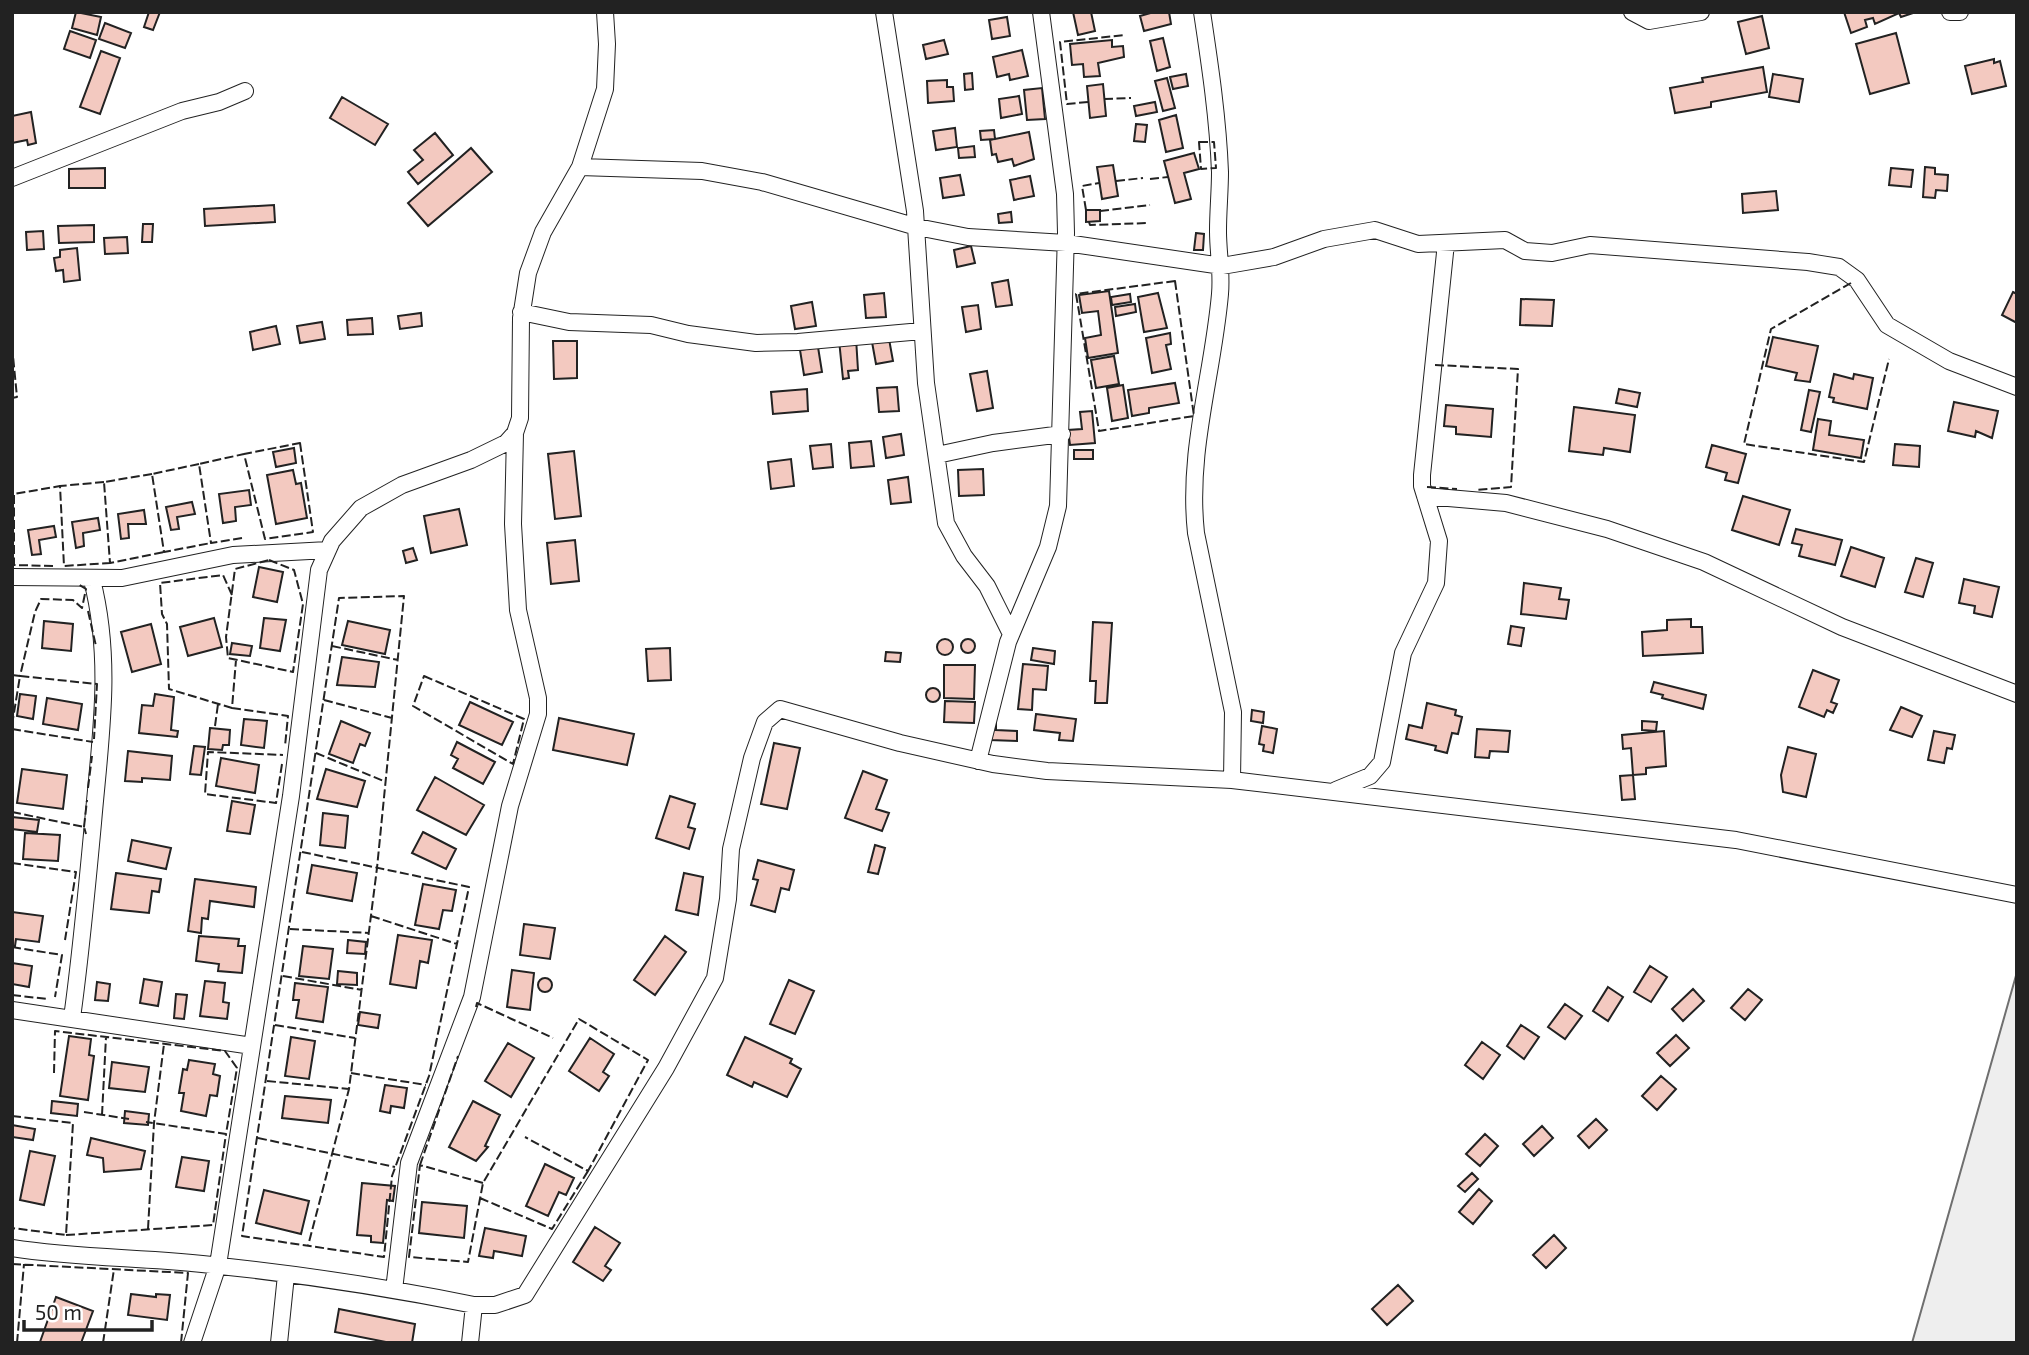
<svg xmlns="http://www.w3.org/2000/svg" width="2029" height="1355" viewBox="0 0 2029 1355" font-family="'Exo 2',sans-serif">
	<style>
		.green { fill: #eee; stroke: #6f6f6f; stroke-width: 2 }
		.building { fill: #f3c9c0; stroke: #222; stroke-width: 2 }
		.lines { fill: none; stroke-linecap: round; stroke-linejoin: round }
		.minor-casing { stroke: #222; stroke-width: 18 }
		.minor { stroke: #fff; stroke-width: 16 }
		.fence { stroke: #222; stroke-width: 2; stroke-dasharray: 9 3.5; stroke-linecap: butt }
	</style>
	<rect width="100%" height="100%" fill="#fff"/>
	<path class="green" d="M2017,972V1343H1912Z"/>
	<path class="building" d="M76,12L101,17L97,35L72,28Z
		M149,12H160L153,30L144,27Z
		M1073,12H1091L1095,31L1078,35Z
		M1154,12H1169L1171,24L1144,31L1140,16Z
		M1844,12H1916L1901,17L1899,13L1875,24L1873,18L1865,20L1867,27L1851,33Z
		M1762,16L1769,48L1746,54L1738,22Z
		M1007,17L1010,36L992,39L989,20Z
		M105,23L131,33L125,48L99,39Z
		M70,31L96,40L90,58L64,49Z
		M1896,33L1909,83L1870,94L1856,44Z
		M1163,38L1170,67L1157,71L1150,41Z
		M944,40L948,54L926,59L923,45Z
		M1112,40V47L1123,46L1124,57L1098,63L1100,76L1084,77L1083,64L1072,65L1070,44Z
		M1022,50L1028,76L1010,80L1009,74L997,77L993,57Z
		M101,51L120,58L100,114L80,107Z
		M1994,59V63L2000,61L2006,86L1972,94L1965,66Z
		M1763,67L1767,92L1711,102V107L1675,113L1670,88L1703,82L1702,78Z
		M972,73L973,89L965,90L964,74Z
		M1186,74L1188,86L1173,89L1170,77Z
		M1773,74L1803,79L1799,102L1769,97Z
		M1167,78L1175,108L1163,111L1155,81Z
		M947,80V87H953L954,101L928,103L927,81Z
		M1103,84L1106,116L1090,118L1087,86Z
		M1042,88L1045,119L1027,120L1024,90Z
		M1019,96L1022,114L1001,118L999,99Z
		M342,97L388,124L375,145L330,118Z
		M1155,102L1157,112L1136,116L1134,106Z
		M31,112L36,143L28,145L27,140L12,143V116Z
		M1176,115L1183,148L1166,152L1159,120Z
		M1136,124L1147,125L1145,142L1134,141Z
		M955,128L957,147L936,150L933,131Z
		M994,130L995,139L981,140L980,131Z
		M1029,132L1034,159L1014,166L1012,159L998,162L996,154L992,155L990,140Z
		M435,133L453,155L418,184L408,172L423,160L414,150Z
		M974,146L975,157L959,158L958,148Z
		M471,148L492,172L428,226L408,203Z
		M1194,153L1199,169L1184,173L1191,199L1175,203L1164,161Z
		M1113,165L1118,196L1102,199L1097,167Z
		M1925,167L1935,168V174L1948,175L1947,191L1936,190L1935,198L1923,197Z
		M105,168V188H69V169Z
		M1891,168L1913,170L1911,187L1889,185Z
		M960,175L964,195L943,198L940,178Z
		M1030,176L1034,196L1014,200L1010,180Z
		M1776,191L1778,210L1743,213L1742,194Z
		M274,205L275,222L205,226L204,209Z
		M1086,210H1100V221L1086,222Z
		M1011,212L1012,222L999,223L998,214Z
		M143,224H153L152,242H142Z
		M94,225V242L59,243L58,226Z
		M43,231L44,249L27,250L26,232Z
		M1196,233L1204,234L1203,250H1194Z
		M127,237L128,253L105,254L104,238Z
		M971,246L975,263L957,267L954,250Z
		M77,248L80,280L64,282L63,270L56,271L54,258L60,257V250Z
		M1008,280L1012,305L996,307L992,283Z
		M1109,291L1118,353L1088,358L1085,338L1101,335L1098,311L1082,313L1079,295Z
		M2013,292L2017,294V323L2002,315Z
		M884,293L886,317L866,318L864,295Z
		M1158,293L1167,328L1144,332L1138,297Z
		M1130,294L1131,302L1112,305L1111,297Z
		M1521,299L1554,300L1552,326L1520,325Z
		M812,302L816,326L795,329L791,306Z
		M1135,304L1136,312L1116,316L1115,307Z
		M978,305L981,329L966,332L962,307Z
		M421,313L422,326L400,329L398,316Z
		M372,318L373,334L348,335L347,320Z
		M322,322L325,339L300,343L297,326Z
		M276,326L280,344L253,350L250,332Z
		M1170,333L1171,344L1166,345L1171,369L1152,373L1146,338Z
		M1773,337L1818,346L1810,382L1795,380L1797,373L1766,366Z
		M856,338L858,370L848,371L849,378L843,379L839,340Z
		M889,339L893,361L876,364L872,342Z
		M553,341H577V378L554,379Z
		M818,347L822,372L804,375L800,350Z
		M1114,356L1119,384L1096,388L1091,360Z
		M987,371L993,408L977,411L970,374Z
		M1834,374L1853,379L1854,374L1873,378L1867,409L1833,402L1834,398L1829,397Z
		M1175,383L1179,403L1149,408V413L1132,416L1128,390Z
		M1123,385L1128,418L1112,421L1107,388Z
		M897,387L899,411L879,412L877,388Z
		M807,389L808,411L773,414L771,392Z
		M1619,389L1640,393L1637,407L1616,403Z
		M1809,390L1820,392L1811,432L1801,430Z
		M1954,402L1998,411L1992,438L1976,431L1975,437L1948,431Z
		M1446,405L1493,409L1491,437L1456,434V427L1444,426Z
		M1574,407L1635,415L1630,452L1604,448L1603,455L1569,451Z
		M1092,411L1095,443L1070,445L1068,430L1082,429L1080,412Z
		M1818,419L1831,421L1829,435L1864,440L1861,458L1813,450Z
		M901,434L904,455L886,458L883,437Z
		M871,441L874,466L851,468L849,443Z
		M831,444L833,467L813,469L810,446Z
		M1895,444L1920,446L1919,467L1893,465Z
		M1712,445L1746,454L1738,483L1725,480L1727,473L1706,467Z
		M294,448L296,463L276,467L273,452Z
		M1074,450H1093V459H1074Z
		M574,451L581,516L555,519L548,454Z
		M791,459L794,486L771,489L768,462Z
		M983,469L984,495L959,496L958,470Z
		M293,470L296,484L301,483L307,518L276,524L267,475Z
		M908,477L911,502L891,504L888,480Z
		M249,490L251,505L235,507L236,521L223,523L219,494Z
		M1743,496L1790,510L1779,545L1732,530Z
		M192,502L195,514L177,517L179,529L171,530L166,507Z
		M459,509L467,545L431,553L424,516Z
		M144,510L146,524H128L129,538L121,539L118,514Z
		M98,518L100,530L83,533L84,546L76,548L72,522Z
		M54,526L56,537L39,540L41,554L32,555L28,530Z
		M1796,529L1842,540L1835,565L1799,556L1802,545L1792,543Z
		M575,540L579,581L551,584L547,543Z
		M1851,547L1884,558L1875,587L1841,576Z
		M413,548L417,560L406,563L403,551Z
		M1916,558L1933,563L1923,597L1905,592Z
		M259,567L283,572L277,602L253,597Z
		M1964,579L1999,587L1992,617L1974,613L1975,606L1959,603Z
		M1524,583L1561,588L1559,599L1569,600L1566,619L1521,614Z
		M214,618L222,647L188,656L180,627Z
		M264,618L286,620L280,651L260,648Z
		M1691,619V627H1702L1703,653L1643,656L1642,632L1667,630V620Z
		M44,621L73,624L71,651L42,648Z
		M348,621L390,630L385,654L342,645Z
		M1093,622L1112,623L1107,703H1095L1096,681H1090Z
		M151,624L161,664L132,672L121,632Z
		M1511,626L1524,628L1521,646L1508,644Z
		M961 646a7 7 0 1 1 14 0a7 7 0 1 1-14 0Z
		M937 647a8 8 0 1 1 16 0a8 8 0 1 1-16 0Z
		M232,643L252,646L250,656L230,654Z
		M670,648L671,680L648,681L646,649Z
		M1033,648L1055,651L1054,664L1031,660Z
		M886,652L901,653L900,662L885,661Z
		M342,657L379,662L375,687L337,685Z
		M1023,664L1048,666L1046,690L1033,689L1032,710L1018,709Z
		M944,665H975L974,699L944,698Z
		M1813,670L1839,680L1831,702L1837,704L1833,713L1827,710L1824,717L1799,707Z
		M1654,682L1706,695L1703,709L1662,698L1663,695L1651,692Z
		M926 695a7 7 0 1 1 14 0a7 7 0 1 1-14 0Z
		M20,694L36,696L33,719L17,716Z
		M155,694L174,697L171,730L178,731L177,737L139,733L142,705L153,706Z
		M47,698L82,704L78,730L43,724Z
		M945,701L975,702L974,723L944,722Z
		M470,702L513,722L502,745L459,725Z
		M1427,703L1456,710L1455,715L1462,717L1458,734L1452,733L1447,753L1435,750L1436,746L1406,739L1409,725L1422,728Z
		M1901,707L1922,716L1912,737L1890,730Z
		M1252,710L1264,712L1263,723L1251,721Z
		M1036,714L1076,719L1073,741L1059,740L1060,733L1034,730Z
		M559,718L634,734L627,765L553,750Z
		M244,719L267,721L264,748L241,745Z
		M341,721L370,733L365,746L360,744L353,763L329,754Z
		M1642,721L1657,722L1656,731L1642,730Z
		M991,723H996V730L1017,731V741L990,740Z
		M1262,726L1277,729L1273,753L1263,751L1264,745L1259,744Z
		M210,728L230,730L229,745H223L222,750L208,749Z
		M1477,729L1510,731L1508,752L1490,751L1489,758L1475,757Z
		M1664,731L1666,766L1646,768V774L1633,775L1631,748L1623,749L1622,735Z
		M1934,731L1955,735L1952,749L1947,748L1944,763L1928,760Z
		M457,742L495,762L483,784L453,768L458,759L451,755Z
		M774,743L800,748L787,809L761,804Z
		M194,746L205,747L201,775L190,774Z
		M1788,747L1816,754L1806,797L1783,792L1781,775Z
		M128,751L172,756L170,780L142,778V782L125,781Z
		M221,758L259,765L255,793L216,786Z
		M22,769L67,775L63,809L17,803Z
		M326,769L365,781L357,807L317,799Z
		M863,771L887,780L876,809L889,813L882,831L845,818Z
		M1633,775L1635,799L1622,800L1620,776Z
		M435,777L484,805L466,835L417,810Z
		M670,796L695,804L688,827L695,829L689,849L656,838Z
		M232,801L255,805L250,834L227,831Z
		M323,813L348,816L345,848L320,845Z
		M12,817L39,820L37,832L12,829Z
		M423,832L456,849L446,869L412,853Z
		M25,833L60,835L58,861L23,859Z
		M132,840L171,848L166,869L128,861Z
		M875,845L885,848L878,874L868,872Z
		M758,860L794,870L789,890L781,888L775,912L751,905L758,880L753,879Z
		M312,865L357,873L352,901L307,893Z
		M116,873L161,879L159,892L152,891L149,913L111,909Z
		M684,873L703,877L698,915L676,910Z
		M195,879L256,887L254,907L210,901L208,919L202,918L201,933L188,931Z
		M423,884L456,890L452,911L443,910L439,929L415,925Z
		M12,912L43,916L39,942L16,939L15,946H12Z
		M524,924L555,928L550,959L520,955Z
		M398,935L432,940L428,963L420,961L416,988L390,984Z
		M199,936L239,939L238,946H245L242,973L218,971L219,964L196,961Z
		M665,936L686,952L655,995L634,980Z
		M348,940L366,942L365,954L347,953Z
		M303,946L333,949L329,979L299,976Z
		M12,963L32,966L29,987L12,984Z
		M1650,966L1667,977L1651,1002L1634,992Z
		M512,970L534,973L530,1010L507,1007Z
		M338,971L357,973V985L337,984Z
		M538 985a7 7 0 1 1 14 0a7 7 0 1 1-14 0Z
		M144,979L162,982L158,1006L140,1003Z
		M789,980L814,991L795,1034L770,1024Z
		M205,981L225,983L223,1002L229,1003L227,1019L200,1016Z
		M97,982L110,984L108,1001L95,1000Z
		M295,983L328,987L323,1022L296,1018L299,1000H293Z
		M1608,987L1623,997L1608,1021L1593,1011Z
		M1693,989L1704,1001L1683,1021L1672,1009Z
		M1748,989L1762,1000L1745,1020L1731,1008Z
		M176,994L187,995L184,1019L174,1018Z
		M1565,1004L1582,1016L1565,1039L1548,1027Z
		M360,1012L380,1015L378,1028L358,1025Z
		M1521,1025L1539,1037L1524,1059L1507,1046Z
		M1676,1035L1689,1048L1670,1066L1657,1053Z
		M69,1036L91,1039L89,1055L94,1056L88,1100L60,1096Z
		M291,1037L315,1041L309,1079L285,1076Z
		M745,1037L792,1059L790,1063L801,1069L787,1097L754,1082L752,1087L727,1075Z
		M590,1038L614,1054L603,1072L609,1076L599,1091L569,1071Z
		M1482,1042L1500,1055L1483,1079L1465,1065Z
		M508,1043L534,1058L511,1097L485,1081Z
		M189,1060L215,1064L213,1074L220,1076L217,1096L210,1095L206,1116L181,1111L184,1093H179L183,1069L187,1070Z
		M112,1062L149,1067L145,1092L109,1088Z
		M1661,1076L1676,1089L1657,1110L1642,1096Z
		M385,1085L407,1088L404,1108L391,1106L390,1113L380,1111Z
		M285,1096L331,1100L328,1123L282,1118Z
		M52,1101L78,1104L77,1116L51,1113Z
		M473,1101L500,1115L485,1146L488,1147L476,1161L449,1147Z
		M125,1111L149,1114L148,1125L124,1123Z
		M1596,1119L1607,1130L1589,1148L1578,1136Z
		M12,1125L35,1129L33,1140L12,1137Z
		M1542,1126L1553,1138L1534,1156L1523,1144Z
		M1485,1134L1498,1146L1480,1166L1466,1154Z
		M91,1138L145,1151L141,1169L104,1172L103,1158L87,1155Z
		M30,1151L55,1156L44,1205L20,1200Z
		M182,1157L209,1161L204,1191L176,1187Z
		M545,1164L574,1178L566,1195L559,1192L548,1216L526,1206Z
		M1472,1173L1478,1179L1465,1192L1458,1186Z
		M362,1183L395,1186L393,1201L387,1200L383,1243L371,1242V1236L357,1235Z
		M1479,1189L1492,1201L1473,1224L1459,1212Z
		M264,1190L309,1201L301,1234L256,1223Z
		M422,1202L467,1206L464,1238L419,1233Z
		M595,1227L620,1243L605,1266L611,1270L603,1281L573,1262Z
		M485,1228L526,1236L522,1256L494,1251L493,1258L479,1256Z
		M1554,1235L1566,1248L1546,1268L1533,1255Z
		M1398,1285L1413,1301L1387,1325L1372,1309Z
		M131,1294L156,1297V1294L170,1295L167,1320L128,1315Z
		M56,1297L93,1311L81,1343L40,1342Z
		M339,1309L415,1324L412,1343H391L335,1332Z"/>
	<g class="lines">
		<g class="minor-casing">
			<path id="minor" d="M884,12L915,211L926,383L946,523L964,556L987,586L1011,634
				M1202,12C1210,65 1218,119 1220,172C1220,191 1218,211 1218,231C1218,252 1222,272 1220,294C1213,375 1187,451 1196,533L1233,712L1232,780
				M1632,12L1649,21L1701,12
				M1950,12H1960
				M580,167L702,171L762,182L917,227L968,237L1066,243L1222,266L1274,257L1324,239L1375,230L1418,244L1505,240L1525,251L1552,253L1590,245L1808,262L1839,267L1857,280L1887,325L1949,361L2017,387
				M12,178L182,111L219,102L245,91
				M521,312L569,322L651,325L688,334L756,343L798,342L922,331
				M937,455L993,443L1062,434
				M1425,496L1506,503L1607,529L1704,562L1842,627L2017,694
				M12,577L122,578L233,555L328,550
				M978,761L1008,642L1048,547L1058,506L1066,233L1065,194L1041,12
				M1336,790L1370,776L1382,762L1403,653L1436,583L1439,541L1422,486V475L1446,243
				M12,1010L252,1046
				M72,1018C81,953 87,888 93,823C100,740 113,662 92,580
				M12,1248C81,1259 151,1257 220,1266C305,1275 390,1288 474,1305H495L525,1295L666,1068L715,978L728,899L731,849L752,758L765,722L780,709L900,743L993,764L1047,771L1232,780L1736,840L2017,895
				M394,1290L409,1163L472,997L510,806L538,714V698L518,610L513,524L515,433
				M192,1343L218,1265L291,796L319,570L332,541L361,508L402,485L471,460L506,443L515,433L520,418L521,318L528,273L543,232L580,167L605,89L607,44L605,12
				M279,1343L286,1275
				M470,1343L474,1305"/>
		</g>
		<use href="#minor" class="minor"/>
		<path class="fence" d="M1104,99L1131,98
			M1088,102L1067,104L1060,42L1125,35
			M1199,142H1214L1216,168L1201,169Z
			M1150,179L1168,177
			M1116,181L1143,178
			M1086,210L1082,186L1099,183
			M1100,211L1150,205
			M1089,222L1090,225L1149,223
			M1175,281L1194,416L1099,431L1076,294Z
			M1851,283L1771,329L1744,444L1864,462L1889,359
			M12,346L17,397L12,398
			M1435,365L1518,369L1511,487L1475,490
			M300,443L313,532L265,539L244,454Z
			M199,464L152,474L164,552L211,543
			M152,474L104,482L110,563L164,552
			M104,482L60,486L64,566L110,563
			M1427,487L1457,489
			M242,538L211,543L199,464L244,454
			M269,560L294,570L303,604L293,672L228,658L226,637L235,569Z
			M53,566L14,565V494L60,486
			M232,595L223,575L160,583L162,614L167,624L169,689L232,708L236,660
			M88,611L96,646
			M332,646L398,660
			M12,675L20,676L35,612L41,599L73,600L82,608L86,589L78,584
			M424,676L524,719L513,764L413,706Z
			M324,700L392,718
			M232,708L288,716L285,746
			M12,725L20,676L97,684L94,739
			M215,726L218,704
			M12,729L93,742
			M316,753L386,782
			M282,764L276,803L205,794L208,752L283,755
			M88,788L92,756
			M12,812L84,827L86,834
			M84,827L87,800
			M302,852L469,887L429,1076L392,1176L384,1257L242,1236L339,598L404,596L377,868L349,1089L308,1246
			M12,863L76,872L65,940
			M371,916L457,944
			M290,929L369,933
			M12,947L62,955L55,997
			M283,976L362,990
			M12,995L47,999
			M476,1007L477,1003L553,1038
			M275,1025L355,1038
			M54,1073L55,1031L225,1051L237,1068L226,1134L146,1122
			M351,1073L426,1085
			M267,1081L349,1089
			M84,1112L129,1119
			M102,1115L106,1037
			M12,1116L73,1123L66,1235L12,1228
			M258,1138L395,1167
			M420,1165L458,1056
			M483,1183L420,1165L409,1257L468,1262L483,1183L579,1019L648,1060L588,1171L525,1137
			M480,1198L552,1229L588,1171
			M148,1229L154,1123L164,1044
			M66,1235L213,1225L226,1134
			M12,1264L188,1273L181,1343
			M17,1343L24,1264
			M103,1343L114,1269"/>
	</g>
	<rect width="2029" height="1355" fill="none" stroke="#222222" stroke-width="28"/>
	<path d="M24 1320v10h128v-10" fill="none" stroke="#222222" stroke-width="3.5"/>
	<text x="35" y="1320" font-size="21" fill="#222222" stroke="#ffffff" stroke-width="5" paint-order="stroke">50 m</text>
</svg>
